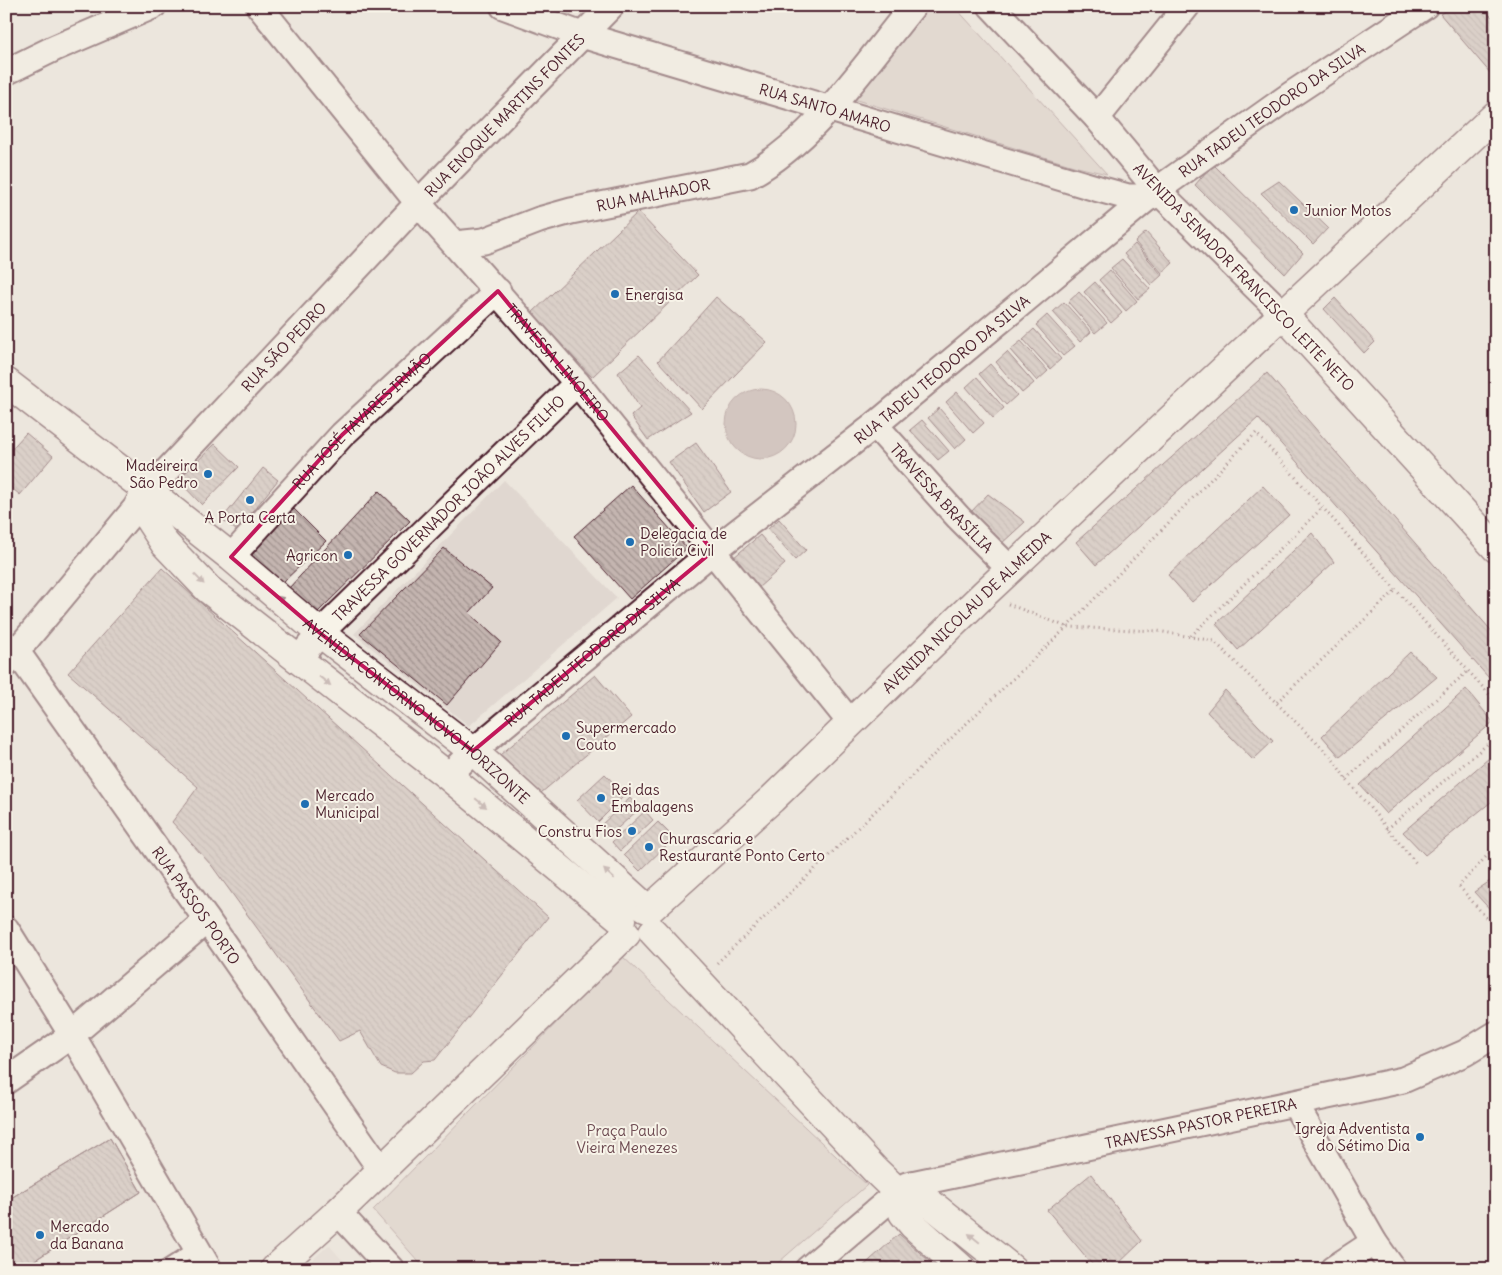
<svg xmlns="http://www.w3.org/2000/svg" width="1502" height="1275" viewBox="0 0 1502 1275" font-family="Delius,sans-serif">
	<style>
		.built { fill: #e0d7d0 }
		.park { fill: #d5c9c2; stroke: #907476 }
		.water { fill: #b39f9d; stroke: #896c6f }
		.building { fill: url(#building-back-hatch); stroke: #4a1f2b }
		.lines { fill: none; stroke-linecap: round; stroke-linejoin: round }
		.service-casing { stroke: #4a1f2b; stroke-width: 16 }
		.minor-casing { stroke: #4a1f2b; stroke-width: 29 }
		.tertiary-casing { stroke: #4a1f2b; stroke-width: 31 }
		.secondary-casing { stroke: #4a1f2b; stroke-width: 31 }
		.path { stroke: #4a1f2b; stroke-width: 3; stroke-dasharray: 1 4; stroke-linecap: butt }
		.service { stroke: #f7f3e8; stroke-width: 12 }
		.minor { stroke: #f7f3e8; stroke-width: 25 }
		.tertiary { stroke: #f7f3e8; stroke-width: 28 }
		.secondary { stroke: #f7f3e8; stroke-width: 28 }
		.oneway { fill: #a0898a }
		.marked { fill: none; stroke: #c2185b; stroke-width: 4; stroke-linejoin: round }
		.poi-dot { fill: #1f6fb2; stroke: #f7f3e8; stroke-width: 2 }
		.labels { text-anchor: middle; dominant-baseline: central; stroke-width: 4; stroke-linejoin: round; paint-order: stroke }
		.street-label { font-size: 15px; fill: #4a1f2b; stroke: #f7f3e8 }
		.poi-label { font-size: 15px; fill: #4a1f2b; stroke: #f7f3e8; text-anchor: start }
		.park-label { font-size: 15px; fill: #6d4a51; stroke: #f7f3e8 }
	</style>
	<defs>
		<pattern id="building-back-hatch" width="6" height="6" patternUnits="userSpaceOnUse" patternTransform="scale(1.25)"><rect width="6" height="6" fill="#c4b5b0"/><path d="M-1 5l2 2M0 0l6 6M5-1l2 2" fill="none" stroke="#a1938f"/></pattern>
	</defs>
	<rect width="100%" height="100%" fill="#ece6dd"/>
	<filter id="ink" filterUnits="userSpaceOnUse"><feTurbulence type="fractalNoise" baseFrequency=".02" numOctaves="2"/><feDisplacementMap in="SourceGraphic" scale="10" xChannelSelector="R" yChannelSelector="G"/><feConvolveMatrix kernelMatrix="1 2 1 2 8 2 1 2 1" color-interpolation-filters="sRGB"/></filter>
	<g filter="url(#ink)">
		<path class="built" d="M504,480L617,598L469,726L354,634Z
			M329,1245L350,1269H302Z"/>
		<path class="park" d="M928,6H954L1107,174L1077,167L850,98Z
			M622,956L867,1185L771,1269H425L373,1210Z"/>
		<path class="water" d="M726 424a35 35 0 1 1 70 0a35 35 0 1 1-70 0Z"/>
		<path class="building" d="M522,6H581L566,19Z
			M1455,6H1478L1496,20V70L1491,74L1440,14Z
			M1213,164L1303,253L1285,274L1195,185Z
			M1279,181L1328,228L1313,244L1261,193Z
			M638,212L698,275L592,377L532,313Z
			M1146,232L1173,263L1162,273L1135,242Z
			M1135,244L1162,275L1151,285L1124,254Z
			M1122,259L1150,289L1138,299L1111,268Z
			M1110,270L1137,301L1126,311L1099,280Z
			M1095,282L1122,313L1111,323L1084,292Z
			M1079,292L1107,323L1095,333L1068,302Z
			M716,297L767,342L702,409L658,361Z
			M1335,298L1375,342L1364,353L1324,309Z
			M1064,302L1091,332L1080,342L1053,312Z
			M1047,315L1075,346L1063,356L1036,325Z
			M1034,329L1061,359L1050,369L1023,339Z
			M1021,341L1048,371L1037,381L1010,350Z
			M1007,352L1034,383L1022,393L996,362Z
			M639,355L691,412L648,440L631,416L640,408L618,373Z
			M990,364L1017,395L1006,405L979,374Z
			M1267,373L1496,636V686L1258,418L1096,565L1076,542Z
			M977,377L1004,408L993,418L966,387Z
			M957,392L984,423L973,433L946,402Z
			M939,408L966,439L955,449L928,418Z
			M922,420L949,451L938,460L910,430Z
			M26,433L53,456L20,495L6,483V455Z
			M696,443L731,492L704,512L669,462Z
			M215,444L239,467L202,505L178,480Z
			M263,468L278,480L237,531L222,519Z
			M631,485L687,548L630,599L574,536Z
			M1263,486L1289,515L1192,602L1168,575Z
			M379,491L410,521L316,614L288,589Z
			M988,494L1025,522L1000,545L971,512Z
			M294,509L326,541L281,584L249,557Z
			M779,519L806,550L795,560L768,529Z
			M1312,533L1334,562L1238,650L1216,624Z
			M760,535L785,564L758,588L733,558Z
			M444,548L492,588L469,613L501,642L447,705L360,634Z
			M162,568L548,917L435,1060L424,1061L411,1073H395L381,1067L360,1031L339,1041L212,866L172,822L198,787L68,673Z
			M1410,652L1437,677L1340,757L1322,736Z
			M595,675L631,717L541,793L500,755Z
			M1466,689L1493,722L1386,814L1360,785Z
			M1225,690L1273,741L1253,760L1207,712Z
			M1496,752V798L1425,855L1403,832Z
			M605,774L625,795L598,822L577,800Z
			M630,798L639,809L609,836L600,826Z
			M645,811L653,820L620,851L612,842Z
			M658,822L674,838L640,871L624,855Z
			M1496,877V916L1474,892Z
			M110,1138L141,1192L21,1269H6V1201Z
			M110,1138L141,1192L21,1269H6V1201Z
			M1091,1174L1142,1241L1113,1269H1096L1047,1210Z
			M899,1234L938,1269H860Z"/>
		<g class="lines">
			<g class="service-casing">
				<path id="service" d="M163,1269L196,1248"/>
			</g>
			<g class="minor-casing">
				<g id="minor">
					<path id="s1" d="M259,6L418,203L577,383L850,722"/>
					<path id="s2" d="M503,6L582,35L1099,189L1128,197H1151"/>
					<path d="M991,6L1097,118L1157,190L1283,314"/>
					<path d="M6,72L55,48L153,6"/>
					<path d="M1097,118L1187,6"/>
					<path id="s3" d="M455,244L484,241L539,220L571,211L750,175C816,139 866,63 913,6"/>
					<path id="s4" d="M875,425L958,517L1011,570"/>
					<path id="s5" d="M148,491L418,203L611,6"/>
					<path id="s6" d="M231,557L342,435L498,291"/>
					<path id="s7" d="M6,644L17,652L207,920L381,1170"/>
					<path id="s8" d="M298,660L320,633L577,383"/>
					<path d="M6,664L139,504"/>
					<path id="s9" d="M448,776L473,751L713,551L875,425L1157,190L1292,94L1425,6"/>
					<path d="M6,929L72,1035L209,1269"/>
					<path d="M6,1081L72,1035L207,920"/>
					<path d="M1295,1104L1374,1242L1393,1269"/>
					<path d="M338,1212L391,1269"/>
					<path id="s10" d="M808,1269L907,1185L1403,1080L1465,1053L1496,1034"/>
					<path d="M1333,1269L1374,1242"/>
				</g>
			</g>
			<g class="tertiary-casing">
				<path id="tertiary" d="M1283,314L1496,548"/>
			</g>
			<g class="secondary-casing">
				<g id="secondary">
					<path id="s11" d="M6,382L148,491L231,557L320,633L473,751L645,907"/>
					<path d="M148,491L139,504L165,544L208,589L448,776L622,920"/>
					<path id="s12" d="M650,909L772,799L985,593L1496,115"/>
					<path d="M653,932L876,1171L898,1192L926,1200L1012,1269"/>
					<path d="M898,1192L903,1213L913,1225L962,1269"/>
					<path d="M275,1269L338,1212L626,934"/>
				</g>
			</g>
			<path class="path" d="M1008,604L1067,627L1158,631L1214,641L1332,758L1346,779L1416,863
				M1191,636L1322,508
				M1277,702L1396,590
				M1346,779L1468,671
				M1387,829L1496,737
				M1496,846L1459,886L1496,929
				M717,963L1067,627L1256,433L1496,702"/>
			<use href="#service" class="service"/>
			<use href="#minor" class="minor"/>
			<use href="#tertiary" class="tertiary"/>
			<use href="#secondary" class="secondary"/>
		</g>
		<defs><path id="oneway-solid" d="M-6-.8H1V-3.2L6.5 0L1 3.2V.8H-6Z" transform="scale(1.25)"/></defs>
		<g class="oneway">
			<use href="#oneway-solid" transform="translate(199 579) rotate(46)"/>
			<use href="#oneway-solid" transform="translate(283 601) rotate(-139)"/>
			<use href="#oneway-solid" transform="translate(325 681) rotate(38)"/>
			<use href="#oneway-solid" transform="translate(481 803) rotate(39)"/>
			<use href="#oneway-solid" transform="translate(609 874) rotate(-138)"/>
			<use href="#oneway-solid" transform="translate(974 1238) rotate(-141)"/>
		</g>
	</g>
	<path d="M0 0H1502V1275H0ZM498,291L713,551L473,751L320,633L231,557L342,435Z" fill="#ece6dd" fill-opacity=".55" fill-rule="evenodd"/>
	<path class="marked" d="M498,291L713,551L473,751L320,633L231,557L342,435Z"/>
	<g class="poi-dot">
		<circle cx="1294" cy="210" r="5"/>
		<circle cx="615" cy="294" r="5"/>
		<circle cx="208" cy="474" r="5"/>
		<circle cx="250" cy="500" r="5"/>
		<circle cx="630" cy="542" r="5"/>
		<circle cx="348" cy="555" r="5"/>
		<circle cx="566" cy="736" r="5"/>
		<circle cx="601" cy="798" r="5"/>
		<circle cx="305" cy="804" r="5"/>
		<circle cx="632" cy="831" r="5"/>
		<circle cx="649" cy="847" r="5"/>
		<circle cx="1420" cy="1137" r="5"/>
		<circle cx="40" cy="1235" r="5"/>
	</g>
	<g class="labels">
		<g class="street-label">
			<text stroke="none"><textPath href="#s2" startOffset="338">RUA SANTO AMARO</textPath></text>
			<text stroke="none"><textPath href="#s9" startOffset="1060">RUA TADEU TEODORO DA SILVA</textPath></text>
			<text stroke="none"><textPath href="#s5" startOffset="518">RUA ENOQUE MARTINS FONTES</textPath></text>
			<text stroke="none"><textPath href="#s3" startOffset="205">RUA MALHADOR</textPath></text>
			<text transform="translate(1244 277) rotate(46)">AVENIDA SENADOR FRANCISCO LEITE NETO</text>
			<text stroke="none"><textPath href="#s5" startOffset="198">RUA SÃO PEDRO</textPath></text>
			<text stroke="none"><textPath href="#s1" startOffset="465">TRAVESSA LIMOEIRO</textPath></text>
			<text stroke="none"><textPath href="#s9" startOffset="640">RUA TADEU TEODORO DA SILVA</textPath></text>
			<text stroke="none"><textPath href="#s6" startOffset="189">RUA JOSÉ TAVARES IRMÃO</textPath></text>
			<text stroke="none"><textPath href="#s4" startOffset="99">TRAVESSA BRASÍLIA</textPath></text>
			<text stroke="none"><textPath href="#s8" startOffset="214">TRAVESSA GOVERNADOR JOÃO ALVES FILHO</textPath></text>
			<text stroke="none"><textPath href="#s12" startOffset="434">AVENIDA NICOLAU DE ALMEIDA</textPath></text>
			<text stroke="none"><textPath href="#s9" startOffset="190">RUA TADEU TEODORO DA SILVA</textPath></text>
			<text stroke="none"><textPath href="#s11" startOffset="526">AVENIDA CONTORNO NOVO HORIZONTE</textPath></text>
			<text stroke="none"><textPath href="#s7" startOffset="324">RUA PASSOS PORTO</textPath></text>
			<text stroke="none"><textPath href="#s10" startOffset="430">TRAVESSA PASTOR PEREIRA</textPath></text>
		</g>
		<g class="poi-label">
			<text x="1304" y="210">Junior Motos</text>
			<text x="625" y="294">Energisa</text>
			<text x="198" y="465" text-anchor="end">Madeireira<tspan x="198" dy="17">São Pedro</tspan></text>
			<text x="250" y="517" text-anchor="middle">A Porta Certa</text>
			<text x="640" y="533">Delegacia de<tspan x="640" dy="17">Policia Civil</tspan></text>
			<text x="338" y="555" text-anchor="end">Agricon</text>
			<text x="576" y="727">Supermercado<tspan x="576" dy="17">Couto</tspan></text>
			<text x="611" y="789">Rei das<tspan x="611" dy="17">Embalagens</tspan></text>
			<text x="315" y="795">Mercado<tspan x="315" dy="17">Municipal</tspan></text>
			<text x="622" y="831" text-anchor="end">Constru Fios</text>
			<text x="659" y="838">Churascaria e<tspan x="659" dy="17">Restaurante Ponto Certo</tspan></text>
			<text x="1410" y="1128" text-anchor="end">Igreja Adventista<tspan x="1410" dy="17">do Sétimo Dia</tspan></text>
			<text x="50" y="1226">Mercado<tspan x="50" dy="17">da Banana</tspan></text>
		</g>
		<g class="park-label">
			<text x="627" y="1130">Praça Paulo<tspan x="627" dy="17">Vieira Menezes</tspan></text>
		</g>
	</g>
	<rect width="1502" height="1275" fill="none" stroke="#f7f3e8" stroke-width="25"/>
	<rect x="12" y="12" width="1477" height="1250" fill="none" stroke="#4a1f2b" stroke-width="2" filter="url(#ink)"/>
</svg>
